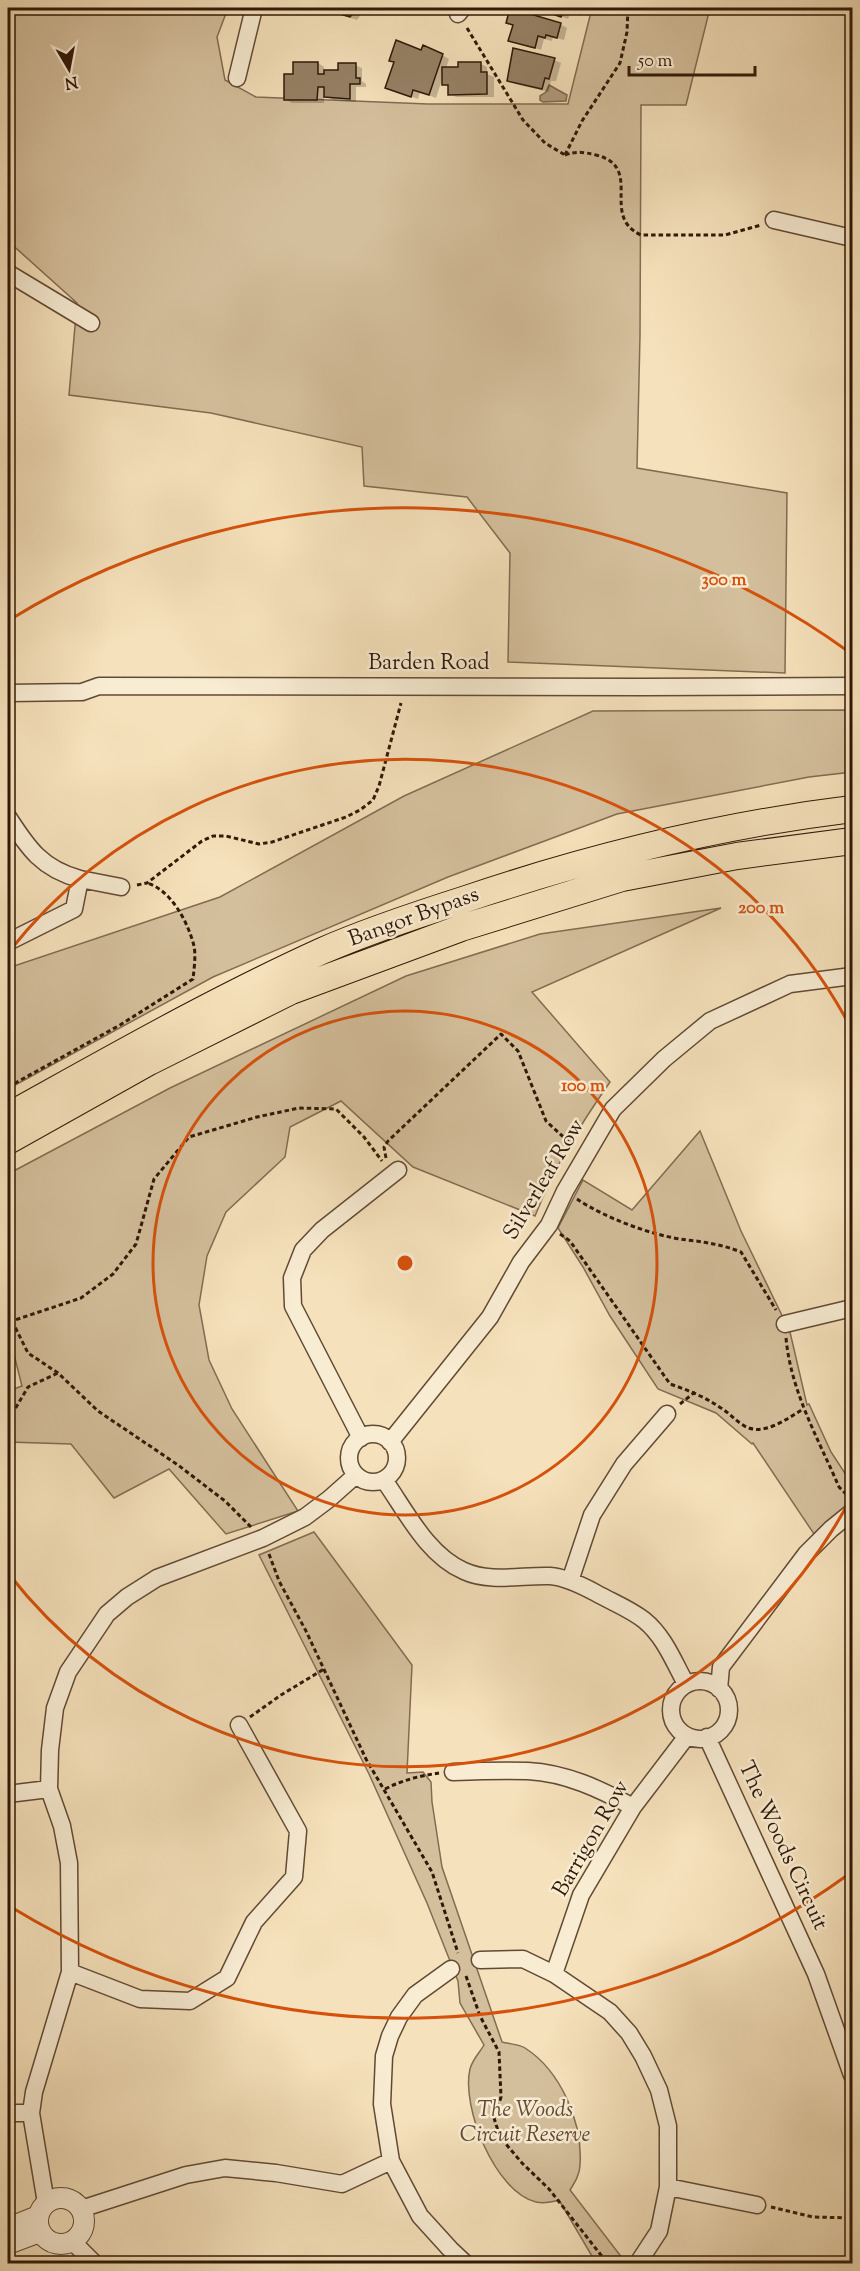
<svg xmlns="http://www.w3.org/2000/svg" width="860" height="2271" viewBox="0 0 860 2271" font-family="'Sorts Mill Goudy',serif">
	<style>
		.green { fill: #d4bf9c; stroke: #826c52; stroke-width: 1.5 }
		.water { fill: #b29d7e; stroke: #7e684e; stroke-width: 1.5 }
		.shadow { fill: #0003 }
		.building { fill: #968165; stroke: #301807; stroke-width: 1.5 }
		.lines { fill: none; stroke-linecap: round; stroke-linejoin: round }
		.minor-casing { stroke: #614a34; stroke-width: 19 }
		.tertiary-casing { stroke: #614a34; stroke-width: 22 }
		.primary-casing { stroke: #301807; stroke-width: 28 }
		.path { stroke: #301807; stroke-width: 3; stroke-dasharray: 4.5 3; stroke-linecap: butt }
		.minor { stroke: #f8ecd3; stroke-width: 16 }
		.tertiary { stroke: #f8ecd3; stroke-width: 20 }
		.primary { stroke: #f5e1bb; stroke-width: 26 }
		.ring { fill: none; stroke: #d6520c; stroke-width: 3 }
		.labels { text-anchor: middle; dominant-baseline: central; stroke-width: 5; stroke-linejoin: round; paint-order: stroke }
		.street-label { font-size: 22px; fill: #301807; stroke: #f8ecd3 }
		.park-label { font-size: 22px; font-style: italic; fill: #614a34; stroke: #f8ecd3 }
		.centre { fill: #d6520c; stroke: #f8ecd3; stroke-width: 3 }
		.ring-label { font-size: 18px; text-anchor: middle; font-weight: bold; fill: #d6520c; stroke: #f8ecd3; stroke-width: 5; stroke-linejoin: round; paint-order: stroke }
	</style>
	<rect width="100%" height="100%" fill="#f5e1bb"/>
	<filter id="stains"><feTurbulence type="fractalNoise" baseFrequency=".00333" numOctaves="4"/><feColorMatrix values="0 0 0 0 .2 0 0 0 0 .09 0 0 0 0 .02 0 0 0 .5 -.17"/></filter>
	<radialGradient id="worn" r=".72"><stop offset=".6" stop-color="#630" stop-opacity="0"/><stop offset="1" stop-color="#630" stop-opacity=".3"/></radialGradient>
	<path class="green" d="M8,8H228L217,37L225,80L256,97L428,104H568L592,8H710L686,105H641L640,335L637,468L787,493L785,673L508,662L510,553L467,497L364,486L362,447L211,413L69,395L77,303L8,241Z
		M852,710V772L809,777L617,814L448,877L213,977L8,1089V968L220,897L404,796L593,711Z
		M721,908L532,992L610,1082C578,1128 556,1164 535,1216L413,1167L341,1101L290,1127L285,1157L226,1212L207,1256L199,1305L209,1360L232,1409L298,1511L226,1534L169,1469L114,1498L71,1444L8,1442V1391L22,1386L8,1331V1174L170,1088L406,976L540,934Z
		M700,1131L741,1231L790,1332L807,1405L809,1404L831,1452L852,1484V1504L814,1534L753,1443L752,1444L716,1413L658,1389L610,1316L583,1267L558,1228L583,1180L632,1210Z
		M314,1532L412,1665L407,1773L423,1772L431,1782L432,1802L442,1867L502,2042C509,2044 519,2044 525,2048C561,2071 583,2123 580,2165C580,2174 575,2182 570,2190L626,2263H596L559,2200C552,2202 544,2204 536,2202C495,2192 461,2107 470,2069C472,2060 480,2052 484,2045L460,2003L458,1981L452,1966L427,1903L369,1774L259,1555Z"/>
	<path class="water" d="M549,85L567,95L566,101L543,102L540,100V96L546,92Z"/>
	<path class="shadow" d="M320,8H372V14L362,13L357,20Z
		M537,8H585L581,16L571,12L568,19Z
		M508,23L560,24L567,28L564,40L553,37L552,41L544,39L541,50L510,40L514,26Z
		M422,52L442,55L449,59L446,68H460L481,64L487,67V74L494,77V97H456L450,94V87L444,84L443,76L436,98L420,92L418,99L387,88L395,63L391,60Z
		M554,60L561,63L556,81H551L549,92L515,84L508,80Z
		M318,63L324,67V71L339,72L355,65L362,68V81L366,84V87H356V102L333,100L324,95V103H292L285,99L294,76Z"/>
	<path class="building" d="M318,8H366V11H355L350,17Z
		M510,8L561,23L557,38L546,35L545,38L538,36L535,48L508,41L513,25L506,23Z
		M536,8H577L574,14L564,10L561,17Z
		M396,40L421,50L423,45L443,54L429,95L413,90L411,97L385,88L394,62L389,61Z
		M513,48L555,58L549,79L545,78L542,89L507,81Z
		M293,62H318V74H324V70H338V63H356V78H360V84H350V99L324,97V87H318L317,100H284V74H293Z
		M458,62H481V72H487V94L448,95V85H442V67H458Z"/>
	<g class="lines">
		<g class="minor-casing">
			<path id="minor" d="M458,14L463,8
				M237,78L254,8
				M774,220L852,238
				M8,273L91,323
				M8,693L82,692L99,686L643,687L852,686
				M8,817C28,848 42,869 80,879L74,909L8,942
				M80,879L121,887
				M785,1324L852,1308
				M349 1458a24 24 0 1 1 48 0a24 24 0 1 1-48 0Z
				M361,1438L293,1306L292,1278L303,1250L322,1230L398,1170
				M390,1442L490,1317L521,1262L549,1225L565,1191L613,1109L664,1059L710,1021L790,984L852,976
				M384,1480C406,1511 427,1555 464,1571C490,1583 522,1575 550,1576C565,1577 583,1586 596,1593C612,1602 630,1609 644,1620C664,1636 674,1662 686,1684
				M570,1581L592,1515L624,1464L667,1414
				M671 1710a29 29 0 1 1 58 0a29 29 0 1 1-58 0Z
				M719,1689L721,1667L806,1554L831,1529L852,1512
				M707,1737L816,1974L852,2075
				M453,1772C477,1771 503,1770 528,1771C566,1773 600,1789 633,1807
				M8,1794L49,1789
				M480,1960L523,1959L554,1974L610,2012L629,2033L643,2056L659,2090L668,2126V2187L659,2231L640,2260
				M451,1969L415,1995L399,2017L390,2036L384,2056L382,2104L391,2161L420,2216L450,2249L466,2264
				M70,1972L140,1999L190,2001L227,1978L254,1922L294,1877L298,1831L239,1725
				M554,1974L581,1895L633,1807L687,1736
				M8,2113H31
				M668,2187L757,2205
				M46,2203L31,2113L34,2092L70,1972L69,1863L62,1826L49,1789L50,1750L55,1708L68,1672L107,1614L127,1597L157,1578L263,1538L305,1517L329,1499L356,1475
				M81,2209L186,2175L225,2168L276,2173L342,2184L391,2161
				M72,2241L95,2264"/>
		</g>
		<g class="tertiary-casing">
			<path id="tertiary" d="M38 2221a23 23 0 1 1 46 0a23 23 0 1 1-46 0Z
				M8,2228L38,2216
				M8,2244L40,2232"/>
		</g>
		<g class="primary-casing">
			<path id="primary" d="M8,1116C111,1059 214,1000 322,951C367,931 416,915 463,900C590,857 720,825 852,809
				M8,1141L149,1062L291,991L461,928L622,878L737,856L852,841"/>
		</g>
		<path class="path" d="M467,28L523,120L545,143L565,155
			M565,155C577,151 583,152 596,155C645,167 599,216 641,235H725L761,225
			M565,155L582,121L620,63L627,32L628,8
			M137,885L147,883L202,841L213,836H226L259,844L272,842L346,817L360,810L373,800L379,786L401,703
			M8,1087L120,1025L193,979C194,969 196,956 194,946C188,922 171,890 147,883
			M386,1158L384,1147L388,1141L501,1034L518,1051L546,1121L572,1145
			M577,1199C605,1218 653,1236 687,1240C706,1242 723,1245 741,1252L776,1310
			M560,1234L570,1241L670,1384C688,1390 705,1397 721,1408C729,1413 735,1420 743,1425C761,1438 787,1419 803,1409
			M8,1311L12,1321L81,1298L113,1274L136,1244L154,1179L189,1137L257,1117L299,1108L336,1109L364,1137L382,1161
			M12,1321L28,1353L58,1373L98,1411L178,1465L225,1501L251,1527
			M786,1338C791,1392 818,1438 839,1487L849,1497
			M680,1404L695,1392
			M8,1421L28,1387L58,1373
			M269,1554L279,1581L306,1631L366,1759L432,1872L458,1953
			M250,1717L281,1695L324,1669
			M385,1789C403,1780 419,1776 439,1773
			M466,1976L480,2016L499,2052L501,2097L494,2118L500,2137L522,2163L549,2189L608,2264
			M771,2207L813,2217L852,2218"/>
		<use href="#minor" class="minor"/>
		<use href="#tertiary" class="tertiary"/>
		<use href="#primary" class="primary"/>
	</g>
	<g class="ring">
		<circle cx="405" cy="1263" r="252"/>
		<path d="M852 1496A504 504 0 0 1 8 1573M8 953A504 504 0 0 1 852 1030"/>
		<path d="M849 1874A755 755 0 0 1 11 1907M11 619A755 755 0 0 1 849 652"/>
	</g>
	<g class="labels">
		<g class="street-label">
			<text x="429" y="664">Barden Road</text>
			<text transform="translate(414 918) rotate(-20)">Bangor Bypass</text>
			<text transform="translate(545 1180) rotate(-59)">Silverleaf Row</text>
			<text transform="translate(592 1839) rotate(-60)">Barrigon Row</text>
			<text transform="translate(782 1846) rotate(65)">The Woods Circuit</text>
		</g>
		<g class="park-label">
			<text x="525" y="2111">The Woods<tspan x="525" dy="25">Circuit Reserve</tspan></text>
		</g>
	</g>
	<circle cx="405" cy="1263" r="9" class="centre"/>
	<g class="ring-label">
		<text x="724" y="585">300 m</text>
		<text x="761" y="913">200 m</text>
		<text x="583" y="1091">100 m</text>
	</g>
	<rect width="860" height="2271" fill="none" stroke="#f5e1bb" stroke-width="30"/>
	<rect x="9" y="9" width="842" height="2253" fill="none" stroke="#301807" stroke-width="3"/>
	<rect x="15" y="15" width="830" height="2241" fill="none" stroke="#301807" stroke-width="1.5"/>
	<g transform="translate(69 69) rotate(170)" stroke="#f8ecd3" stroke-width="4.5" paint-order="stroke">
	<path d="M0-4.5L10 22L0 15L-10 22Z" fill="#301807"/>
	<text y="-9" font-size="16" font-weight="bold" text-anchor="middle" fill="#301807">N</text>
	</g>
	<path d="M629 66v9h126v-9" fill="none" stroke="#301807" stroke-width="3"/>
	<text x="638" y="66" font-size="18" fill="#301807" stroke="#f8ecd3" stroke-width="4.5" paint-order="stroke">50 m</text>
	<rect width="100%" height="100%" filter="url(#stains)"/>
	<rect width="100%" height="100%" fill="url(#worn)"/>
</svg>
